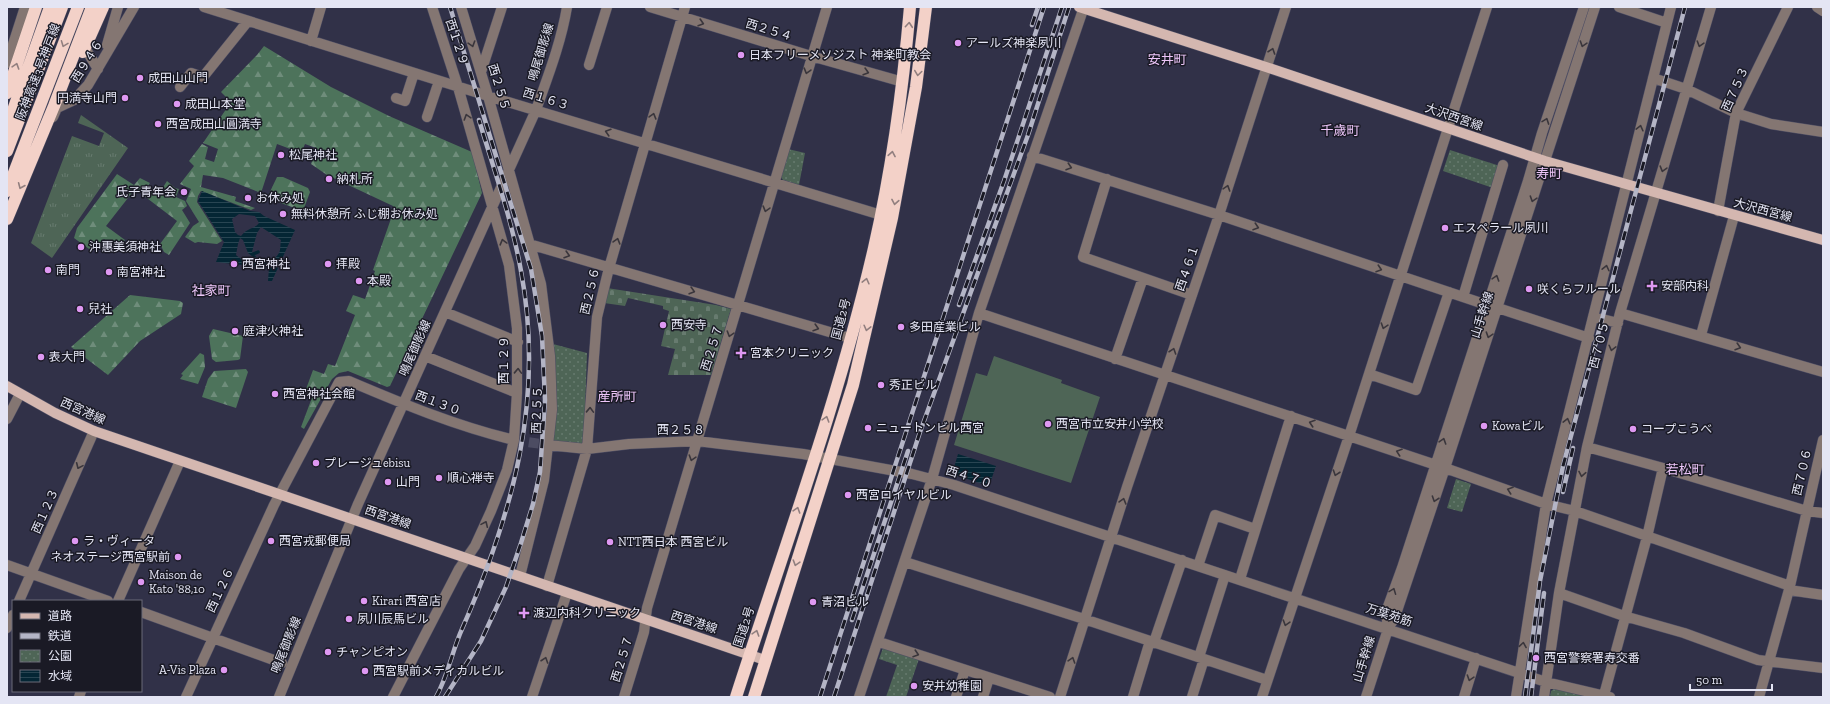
<svg xmlns="http://www.w3.org/2000/svg" width="1830" height="704" viewBox="0 0 1830 704" font-family="'Zilla Slab','Noto Sans JP',serif">
	<style>
		.grass { fill: url(#grass-tufts) }
		.forest { fill: url(#forest-firs) }
		.cemetery { fill: url(#cemetery-stones) }
		.park { fill: url(#park-dots) }
		.pitch { fill: #4e6556 }
		.water { fill: url(#water-rules); fill-rule: evenodd }
		.lines { fill: none; stroke-linecap: round; stroke-linejoin: round }
		.stream { stroke: #042634; stroke-width: 3.5 }
		.minor-tunnel { stroke: #4c4c62; stroke-width: 10; stroke-dasharray: 10 5; stroke-linecap: butt }
		.minor-casing { stroke: #4e4e64; stroke-width: 11 }
		.major-casing { stroke: #4e4e64; stroke-width: 11 }
		.highway-casing { stroke: #4e4e64; stroke-width: 13 }
		.minor { stroke: #847672; stroke-width: 10 }
		.major { stroke: #d4b7b0; stroke-width: 10 }
		.highway { stroke: #f3d1c8; stroke-width: 12 }
		.rail-casing { stroke: #b4b5c6; stroke-width: 4.5 }
		.rail { stroke: #1a1a25; stroke-width: 3; stroke-dasharray: 9; stroke-linecap: butt }
		.oneway { stroke: #3a363c }
		.oneway2 { stroke: #917f7f }
		.poi-dot { fill: #de98f2; stroke: #1a1a25; stroke-width: 1.5 }
		.labels { text-anchor: middle; dominant-baseline: central; stroke-width: 3; stroke-linejoin: round; paint-order: stroke }
		.street-label { font-size: 12px; fill: #e4e5f4; stroke: #1a1a25 }
		.poi-label { font-size: 12px; fill: #e4e5f4; stroke: #1a1a25; text-anchor: start }
		.neighbourhood-label { font-size: 13px; fill: #edc6f9; stroke: #1a1a25 }
	</style>
	<defs>
		<pattern id="grass-tufts" width="24" height="20" patternUnits="userSpaceOnUse"><rect width="24" height="20" fill="#4e6556"/><path d="M3 7l-1-3M5 7V3M7 7l1-3M15 17l-1-3M17 17v-4M19 17l1-3" fill="none" stroke="#677b6f"/></pattern>
		<pattern id="forest-firs" width="22" height="20" patternUnits="userSpaceOnUse"><rect width="22" height="20" fill="#4d735b"/><path d="M5 1l3.5 6h-7zM16 11l3.5 6h-7z" fill="#6f8d7b"/></pattern>
		<pattern id="cemetery-stones" width="16" height="16" patternUnits="userSpaceOnUse"><rect width="16" height="16" fill="#4e6556"/><path d="M2 7V4a2 2 0 0 1 4 0v3zM10 15v-3a2 2 0 0 1 4 0v3z" fill="#677b6f"/></pattern>
		<pattern id="park-dots" width="8" height="8" patternUnits="userSpaceOnUse"><rect width="8" height="8" fill="#4e6556"/><path d="M2 2h.1M6 6h.1" fill="none" stroke="#677b6f" stroke-width="1.8" stroke-linecap="round"/></pattern>
		<pattern id="water-rules" width="6" height="5" patternUnits="userSpaceOnUse"><rect width="6" height="5" fill="#042634"/><path d="M0 2.5h6" fill="none" stroke="#284552"/></pattern>
	</defs>
	<rect width="100%" height="100%" fill="#313148"/>
	<path class="grass" d="M81,115L128,148L52,258L31,243L72,136L99,146L104,133L78,123Z"/>
	<path class="forest" d="M264,46L331,87L389,116L472,152L482,193L390,386L387,387L348,371L339,373L332,379L304,429L301,427L313,395L305,392L313,370L324,374L328,364L335,366L355,315L346,311L353,295L365,299L375,271L373,270L394,210L393,206L327,175L311,164L316,148L305,144L301,153L277,144L261,193L223,178L203,175L201,187L236,197L235,201L255,208L251,210L201,191L198,196L197,202L222,241L217,244L198,242L195,243L185,237L193,226L199,222L186,201L191,189L180,184L194,166L189,161L202,144L208,147L205,159L214,162L218,149L203,143L231,102L221,92L257,55Z
		M117,174L134,185L140,178L150,183L148,186L160,192L167,181L175,188L179,189L176,197L185,201L187,206L182,210L190,223L169,255L164,252L160,244L177,221L135,189L106,226L125,240L118,250L104,239L92,251L74,238L77,228Z
		M277,177H283L308,188L310,192L303,211L267,198Z
		M130,295L180,301L183,303L181,314L140,341L108,375L71,347Z
		M213,329L243,336L240,359L238,360L216,362L212,359L209,336Z
		M200,353L204,355L205,367L198,384L180,379L183,375L181,374Z
		M246,369L248,372L236,408L202,397L208,379L214,371Z"/>
	<path class="cemetery" d="M607,288L716,305L731,309L711,375H668L675,349L661,346L669,311L663,309V306L628,298L625,306L604,303Z"/>
	<path class="park" d="M788,149L805,153L799,185L783,180L780,176Z
		M1450,150L1500,166L1493,188L1443,171Z
		M553,344L587,353L584,440L581,444L553,441Z
		M1456,479L1471,484L1462,512L1447,508Z
		M883,648L919,659L906,697H886L897,665L879,659Z
		M1555,688L1590,697H1550L1551,691Z"/>
	<path class="pitch" d="M994,356L1062,380L1061,383L1100,397L1071,483L954,445L976,373L987,376Z"/>
	<path class="water" d="M202,191L250,211L259,212L264,216L295,230L272,281H268L269,268L216,262L224,242L198,201ZM239,214L255,216L259,223C255,229 248,227 241,236L238,235L235,232L232,219ZM261,227L281,240C280,244 281,249 279,253C272,265 258,262 252,252L257,233ZM240,238L243,240L248,253L257,260V263C250,265 241,260 236,255L238,244Z
		M958,454L996,466L989,486L952,474Z"/>
	<g class="lines">
		<path class="stream" d="M253,254L258,252"/>
		<path class="minor-tunnel" d="M514,440L548,445"/>
		<g class="minor-casing">
			<path id="minor" d="M204,7L488,96L881,215
				M461,7L488,96L541,284L550,356L552,410L544,480L520,576
				M650,7L811,56L903,82
				M1619,7L1667,23
				M1817,7L1823,11
				M311,41L321,7
				M107,45L118,7
				M85,48L98,69
				M7,63L25,7
				M589,65L607,7
				M481,72L502,7
				M1653,78L1686,89L1736,113L1771,124L1823,132
				M180,87L191,73L203,77L248,21
				M396,98L405,101L414,73
				M53,117L57,108L74,100L88,85L134,7
				M427,117L439,81
				M1032,156L1219,215L1487,305
				M1107,179L1083,257L1192,295
				M1718,211L1736,113L1788,7
				M529,244L850,338
				M1463,297L1503,165
				M1498,308L1589,338
				M445,312L518,342
				M979,313L1436,465
				M1620,313L1823,372
				M1594,317L1618,323
				M1701,335L1734,216
				M425,356L517,393
				M1115,359L1143,278
				M1369,374L1416,390L1449,292
				M7,419L20,394
				M548,445L587,449L629,444L697,441L803,454L912,474L954,485L1546,682L1610,697
				M1587,447L1663,468L1807,511L1823,513
				M1445,468L1546,504L1575,511L1790,586
				M905,562L1084,619L1267,680
				M7,565L108,601
				M1198,566L1215,515L1255,529
				M1240,579L1291,416
				M547,586L587,449L597,317L609,268L685,7
				M1789,590L1823,595
				M1559,593L1624,616L1684,633L1758,660L1823,668
				M19,601L94,431
				M118,601L180,461
				M141,612L282,663
				M7,628L13,615
				M1388,629L1386,612L1402,568L1528,181L1542,133L1584,7
				M879,642L1050,697
				M1154,642L1182,560
				M1199,657L1225,575
				M1604,695L1647,537L1663,468
				M79,697L81,691
				M186,697L274,505L339,382L349,381C403,404 456,426 514,440
				M279,697L358,504L536,110C548,76 561,43 567,7
				M393,697L459,569L475,546L491,511L507,470L514,440L517,393V328L509,265L458,87L432,7
				M532,697L567,593
				M624,697L644,632L647,608L827,7
				M859,697L932,479L979,313L1084,7
				M956,697L965,670
				M983,697L989,678
				M1060,697L1127,487L1219,215L1286,7
				M1133,697L1150,641
				M1192,697L1204,659
				M1262,697L1349,436L1487,7
				M1366,697L1388,629L1395,617L1445,468L1595,7
				M1464,697L1476,658
				M1516,697L1546,504L1671,7
				M1544,697L1559,593L1587,447L1620,313L1711,7
				M1759,697L1790,586L1823,440"/>
		</g>
		<g class="major-casing">
			<path id="major" d="M1079,7L1266,67L1545,161L1823,240
				M7,386L55,413L94,431L765,660"/>
		</g>
		<g class="highway-casing">
			<path id="highway" d="M83,52L103,7
				M7,93L36,7
				M7,127L50,7
				M7,151L62,7
				M7,191L78,7
				M7,219L54,106L92,7
				M736,697C784,548 839,400 874,248C892,169 903,88 910,7
				M754,697L853,385L892,218L916,87L926,7"/>
		</g>
		<use href="#minor" class="minor"/>
		<use href="#major" class="major"/>
		<use href="#highway" class="highway"/>
		<g class="rail-casing">
			<path id="rail" d="M1032,25L1038,7
				M959,305L1004,181L1062,7
				M1563,492L1573,448
				M852,620L908,451
				M436,697C448,676 452,651 462,629C513,513 545,399 521,271C512,220 494,170 479,120
				M445,697L481,641L506,587L521,543L533,504L540,472L545,400L542,336L531,269L450,7
				M820,697L1044,7
				M834,697L920,432L1028,135L1069,7
				M1525,697L1540,581L1563,466L1685,7
				M1531,697L1544,593"/>
		</g>
		<use href="#rail" class="rail"/>
	</g>
	<defs><path id="oneway-chevron" d="M-2-3.5L2.5 0L-2 3.5" fill="none" stroke-width="1.6" stroke-linecap="round" stroke-linejoin="round"/></defs>
	<g class="oneway">
		<use href="#oneway-chevron" transform="translate(701 23) rotate(17)"/>
		<use href="#oneway-chevron" transform="translate(472 44) rotate(73)"/>
		<use href="#oneway-chevron" transform="translate(1583 44) rotate(108)"/>
		<use href="#oneway-chevron" transform="translate(1700 44) rotate(107)"/>
		<use href="#oneway-chevron" transform="translate(1272 51) rotate(-71)"/>
		<use href="#oneway-chevron" transform="translate(807 71) rotate(106)"/>
		<use href="#oneway-chevron" transform="translate(866 72) rotate(16)"/>
		<use href="#oneway-chevron" transform="translate(653 116) rotate(-74)"/>
		<use href="#oneway-chevron" transform="translate(467 117) rotate(-107)"/>
		<use href="#oneway-chevron" transform="translate(1546 121) rotate(-70)"/>
		<use href="#oneway-chevron" transform="translate(1640 128) rotate(-76)"/>
		<use href="#oneway-chevron" transform="translate(608 132) rotate(-163)"/>
		<use href="#oneway-chevron" transform="translate(1069 167) rotate(18)"/>
		<use href="#oneway-chevron" transform="translate(1663 169) rotate(106)"/>
		<use href="#oneway-chevron" transform="translate(1227 188) rotate(-72)"/>
		<use href="#oneway-chevron" transform="translate(1533 199) rotate(108)"/>
		<use href="#oneway-chevron" transform="translate(766 209) rotate(106)"/>
		<use href="#oneway-chevron" transform="translate(1256 227) rotate(18)"/>
		<use href="#oneway-chevron" transform="translate(617 241) rotate(-74)"/>
		<use href="#oneway-chevron" transform="translate(503 242) rotate(-105)"/>
		<use href="#oneway-chevron" transform="translate(567 255) rotate(17)"/>
		<use href="#oneway-chevron" transform="translate(1606 268) rotate(-77)"/>
		<use href="#oneway-chevron" transform="translate(1379 269) rotate(18)"/>
		<use href="#oneway-chevron" transform="translate(1496 278) rotate(-72)"/>
		<use href="#oneway-chevron" transform="translate(692 291) rotate(16)"/>
		<use href="#oneway-chevron" transform="translate(1384 326) rotate(108)"/>
		<use href="#oneway-chevron" transform="translate(816 328) rotate(17)"/>
		<use href="#oneway-chevron" transform="translate(730 334) rotate(107)"/>
		<use href="#oneway-chevron" transform="translate(1489 335) rotate(108)"/>
		<use href="#oneway-chevron" transform="translate(1738 347) rotate(17)"/>
		<use href="#oneway-chevron" transform="translate(1612 348) rotate(104)"/>
		<use href="#oneway-chevron" transform="translate(1173 351) rotate(-71)"/>
		<use href="#oneway-chevron" transform="translate(518 371) rotate(-88)"/>
		<use href="#oneway-chevron" transform="translate(590 410) rotate(-88)"/>
		<use href="#oneway-chevron" transform="translate(1567 421) rotate(-76)"/>
		<use href="#oneway-chevron" transform="translate(1312 423) rotate(-162)"/>
		<use href="#oneway-chevron" transform="translate(1443 441) rotate(-72)"/>
		<use href="#oneway-chevron" transform="translate(1399 452) rotate(-161)"/>
		<use href="#oneway-chevron" transform="translate(692 458) rotate(107)"/>
		<use href="#oneway-chevron" transform="translate(79 466) rotate(114)"/>
		<use href="#oneway-chevron" transform="translate(1336 473) rotate(109)"/>
		<use href="#oneway-chevron" transform="translate(1582 474) rotate(101)"/>
		<use href="#oneway-chevron" transform="translate(1510 490) rotate(-161)"/>
		<use href="#oneway-chevron" transform="translate(1435 499) rotate(109)"/>
		<use href="#oneway-chevron" transform="translate(1123 501) rotate(-74)"/>
		<use href="#oneway-chevron" transform="translate(485 524) rotate(-66)"/>
		<use href="#oneway-chevron" transform="translate(1393 591) rotate(-69)"/>
		<use href="#oneway-chevron" transform="translate(1286 623) rotate(107)"/>
		<use href="#oneway-chevron" transform="translate(1523 645) rotate(-81)"/>
		<use href="#oneway-chevron" transform="translate(916 654) rotate(18)"/>
		<use href="#oneway-chevron" transform="translate(545 660) rotate(-71)"/>
		<use href="#oneway-chevron" transform="translate(1072 660) rotate(-72)"/>
		<use href="#oneway-chevron" transform="translate(1470 678) rotate(108)"/>
	</g>
	<g class="oneway2">
		<use href="#oneway-chevron" transform="translate(909 25) rotate(-85)"/>
		<use href="#oneway-chevron" transform="translate(64 44) rotate(111)"/>
		<use href="#oneway-chevron" transform="translate(16 66) rotate(-72)"/>
		<use href="#oneway-chevron" transform="translate(918 73) rotate(98)"/>
		<use href="#oneway-chevron" transform="translate(892 154) rotate(-80)"/>
		<use href="#oneway-chevron" transform="translate(21 186) rotate(113)"/>
		<use href="#oneway-chevron" transform="translate(895 202) rotate(100)"/>
		<use href="#oneway-chevron" transform="translate(866 281) rotate(-76)"/>
		<use href="#oneway-chevron" transform="translate(867 328) rotate(104)"/>
		<use href="#oneway-chevron" transform="translate(826 419) rotate(-73)"/>
		<use href="#oneway-chevron" transform="translate(797 510) rotate(-72)"/>
		<use href="#oneway-chevron" transform="translate(796 563) rotate(107)"/>
		<use href="#oneway-chevron" transform="translate(756 633) rotate(-72)"/>
	</g>
	<g class="poi-dot">
		<circle cx="958" cy="43" r="4"/>
		<circle cx="741" cy="55" r="4"/>
		<circle cx="140" cy="78" r="4"/>
		<circle cx="125" cy="98" r="4"/>
		<circle cx="177" cy="104" r="4"/>
		<circle cx="158" cy="124" r="4"/>
		<circle cx="281" cy="155" r="4"/>
		<circle cx="329" cy="179" r="4"/>
		<circle cx="184" cy="192" r="4"/>
		<circle cx="248" cy="198" r="4"/>
		<circle cx="283" cy="214" r="4"/>
		<circle cx="1445" cy="228" r="4"/>
		<circle cx="81" cy="247" r="4"/>
		<circle cx="234" cy="264" r="4"/>
		<circle cx="328" cy="264" r="4"/>
		<circle cx="48" cy="270" r="4"/>
		<circle cx="109" cy="272" r="4"/>
		<circle cx="359" cy="281" r="4"/>
		<path d="M1650 280h4v4h4v4h-4v4h-4v-4h-4v-4h4z"/>
		<circle cx="1529" cy="289" r="4"/>
		<circle cx="80" cy="309" r="4"/>
		<circle cx="663" cy="325" r="4"/>
		<circle cx="901" cy="327" r="4"/>
		<circle cx="235" cy="331" r="4"/>
		<path d="M739 347h4v4h4v4h-4v4h-4v-4h-4v-4h4z"/>
		<circle cx="41" cy="357" r="4"/>
		<circle cx="881" cy="385" r="4"/>
		<circle cx="275" cy="394" r="4"/>
		<circle cx="1048" cy="424" r="4"/>
		<circle cx="1484" cy="426" r="4"/>
		<circle cx="868" cy="428" r="4"/>
		<circle cx="1633" cy="429" r="4"/>
		<circle cx="316" cy="463" r="4"/>
		<circle cx="439" cy="478" r="4"/>
		<circle cx="388" cy="482" r="4"/>
		<circle cx="848" cy="495" r="4"/>
		<circle cx="75" cy="541" r="4"/>
		<circle cx="271" cy="541" r="4"/>
		<circle cx="610" cy="542" r="4"/>
		<circle cx="178" cy="557" r="4"/>
		<circle cx="141" cy="582" r="4"/>
		<circle cx="364" cy="601" r="4"/>
		<circle cx="813" cy="602" r="4"/>
		<path d="M522 607h4v4h4v4h-4v4h-4v-4h-4v-4h4z"/>
		<circle cx="349" cy="619" r="4"/>
		<circle cx="328" cy="652" r="4"/>
		<circle cx="1536" cy="658" r="4"/>
		<circle cx="224" cy="670" r="4"/>
		<circle cx="365" cy="671" r="4"/>
		<circle cx="914" cy="686" r="4"/>
	</g>
	<g class="labels">
		<g class="street-label">
			<text transform="translate(769 30) rotate(17)">西２５４</text>
			<text transform="translate(457 42) rotate(72)">西１２９</text>
			<text transform="translate(541 52) rotate(-73)">鳴尾御影線</text>
			<text transform="translate(87 61) rotate(-58)">西９４６</text>
			<text transform="translate(38 72) rotate(-69)">阪神高速3号神戸線</text>
			<text transform="translate(499 87) rotate(73)">西２５５</text>
			<text transform="translate(1735 89) rotate(-66)">西７５３</text>
			<text transform="translate(546 99) rotate(17)">西１６３</text>
			<text transform="translate(1454 117) rotate(19)">大沢西宮線</text>
			<text transform="translate(1763 210) rotate(15)">大沢西宮線</text>
			<text transform="translate(1187 268) rotate(-71)">西４６１</text>
			<text transform="translate(590 291) rotate(-77)">西２５６</text>
			<text transform="translate(1482 315) rotate(-72)">山手幹線</text>
			<text transform="translate(841 319) rotate(-75)">国道2号</text>
			<text transform="translate(1599 345) rotate(-76)">西７０５</text>
			<text transform="translate(415 348) rotate(-66)">鳴尾御影線</text>
			<text transform="translate(712 348) rotate(-73)">西２５７</text>
			<text transform="translate(504 360) rotate(-90)">西１２９</text>
			<text transform="translate(438 403) rotate(21)">西１３０</text>
			<text transform="translate(537 410) rotate(-88)">西２５５</text>
			<text transform="translate(83 411) rotate(24)">西宮港線</text>
			<text x="681" y="430">西２５８</text>
			<text transform="translate(1802 472) rotate(-77)">西７０６</text>
			<text transform="translate(969 477) rotate(18)">西４７０</text>
			<text transform="translate(45 511) rotate(-66)">西１２３</text>
			<text transform="translate(388 517) rotate(19)">西宮港線</text>
			<text transform="translate(220 590) rotate(-65)">西１２６</text>
			<text transform="translate(1389 615) rotate(18)">万葉苑筋</text>
			<text transform="translate(694 622) rotate(18)">西宮港線</text>
			<text transform="translate(744 627) rotate(-72)">国道2号</text>
			<text transform="translate(286 645) rotate(-68)">鳴尾御影線</text>
			<text transform="translate(622 659) rotate(-73)">西２５７</text>
			<text transform="translate(1364 659) rotate(-73)">山手幹線</text>
		</g>
		<g class="poi-label">
			<text x="966" y="43">アールズ神楽夙川</text>
			<text x="749" y="55">日本フリーメソジスト 神楽町教会</text>
			<text x="148" y="78">成田山山門</text>
			<text x="117" y="98" text-anchor="end">円満寺山門</text>
			<text x="185" y="104">成田山本堂</text>
			<text x="166" y="124">西宮成田山圓満寺</text>
			<text x="289" y="155">松尾神社</text>
			<text x="337" y="179">納札所</text>
			<text x="176" y="192" text-anchor="end">氏子青年会</text>
			<text x="256" y="198">お休み処</text>
			<text x="291" y="214">無料休憩所 ふじ棚お休み処</text>
			<text x="1453" y="228">エスペラール夙川</text>
			<text x="89" y="247">沖惠美須神社</text>
			<text x="242" y="264">西宮神社</text>
			<text x="336" y="264">拝殿</text>
			<text x="56" y="270">南門</text>
			<text x="117" y="272">南宮神社</text>
			<text x="367" y="281">本殿</text>
			<text x="1661" y="286">安部内科</text>
			<text x="1537" y="289">咲くらフルール</text>
			<text x="88" y="309">兒社</text>
			<text x="671" y="325">西安寺</text>
			<text x="909" y="327">多田産業ビル</text>
			<text x="243" y="331">庭津火神社</text>
			<text x="750" y="353">宮本クリニック</text>
			<text x="49" y="357">表大門</text>
			<text x="889" y="385">秀正ビル</text>
			<text x="283" y="394">西宮神社会館</text>
			<text x="1056" y="424">西宮市立安井小学校</text>
			<text x="1492" y="426">Kowaビル</text>
			<text x="876" y="428">ニュートンビル西宮</text>
			<text x="1641" y="429">コープこうべ</text>
			<text x="324" y="463">プレージュebisu</text>
			<text x="447" y="478">順心禅寺</text>
			<text x="396" y="482">山門</text>
			<text x="856" y="495">西宮ロイヤルビル</text>
			<text x="83" y="541">ラ・ヴィータ</text>
			<text x="279" y="541">西宮戎郵便局</text>
			<text x="618" y="542">NTT西日本 西宮ビル</text>
			<text x="170" y="557" text-anchor="end">ネオステージ西宮駅前</text>
			<text x="149" y="575">Maison de<tspan x="149" dy="14">Kato '88,10</tspan></text>
			<text x="372" y="601">Kirari 西宮店</text>
			<text x="821" y="602">青沼ビル</text>
			<text x="533" y="613">渡辺内科クリニック</text>
			<text x="357" y="619">夙川辰馬ビル</text>
			<text x="336" y="652">チャンピオン</text>
			<text x="1544" y="658">西宮警察署寿交番</text>
			<text x="216" y="670" text-anchor="end">A-Vis Plaza</text>
			<text x="373" y="671">西宮駅前メディカルビル</text>
			<text x="922" y="686">安井幼稚園</text>
		</g>
		<g class="neighbourhood-label">
			<text x="1167" y="59">安井町</text>
			<text x="1340" y="130">千歳町</text>
			<text x="1549" y="173">寿町</text>
			<text x="211" y="290">社家町</text>
			<text x="617" y="396">産所町</text>
			<text x="1685" y="469">若松町</text>
		</g>
	</g>
	<rect width="1830" height="704" fill="none" stroke="#e4e5f4" stroke-width="16"/>
	<rect x="12" y="600" width="130" height="92" fill="#1a1a25" stroke="#6b6b78"/>
	<rect x="20" y="613" width="20" height="6" fill="#d4b7b0" stroke="#6b6b78"/>
	<text x="48" y="620" font-size="12" fill="#e4e5f4">道路</text>
	<rect x="20" y="633" width="20" height="6" fill="#b4b5c6" stroke="#6b6b78"/>
	<text x="48" y="640" font-size="12" fill="#e4e5f4">鉄道</text>
	<rect x="20" y="650" width="20" height="12" fill="url(#park-dots)" stroke="#6b6b78"/>
	<text x="48" y="660" font-size="12" fill="#e4e5f4">公園</text>
	<rect x="20" y="670" width="20" height="12" fill="url(#water-rules)" stroke="#6b6b78"/>
	<text x="48" y="680" font-size="12" fill="#e4e5f4">水域</text>
	<path d="M1690 684v6h82v-6" fill="none" stroke="#e4e5f4" stroke-width="2"/>
	<text x="1696" y="684" font-size="12" fill="#e4e5f4" stroke="#1a1a25" stroke-width="3" paint-order="stroke">50 m</text>
</svg>
